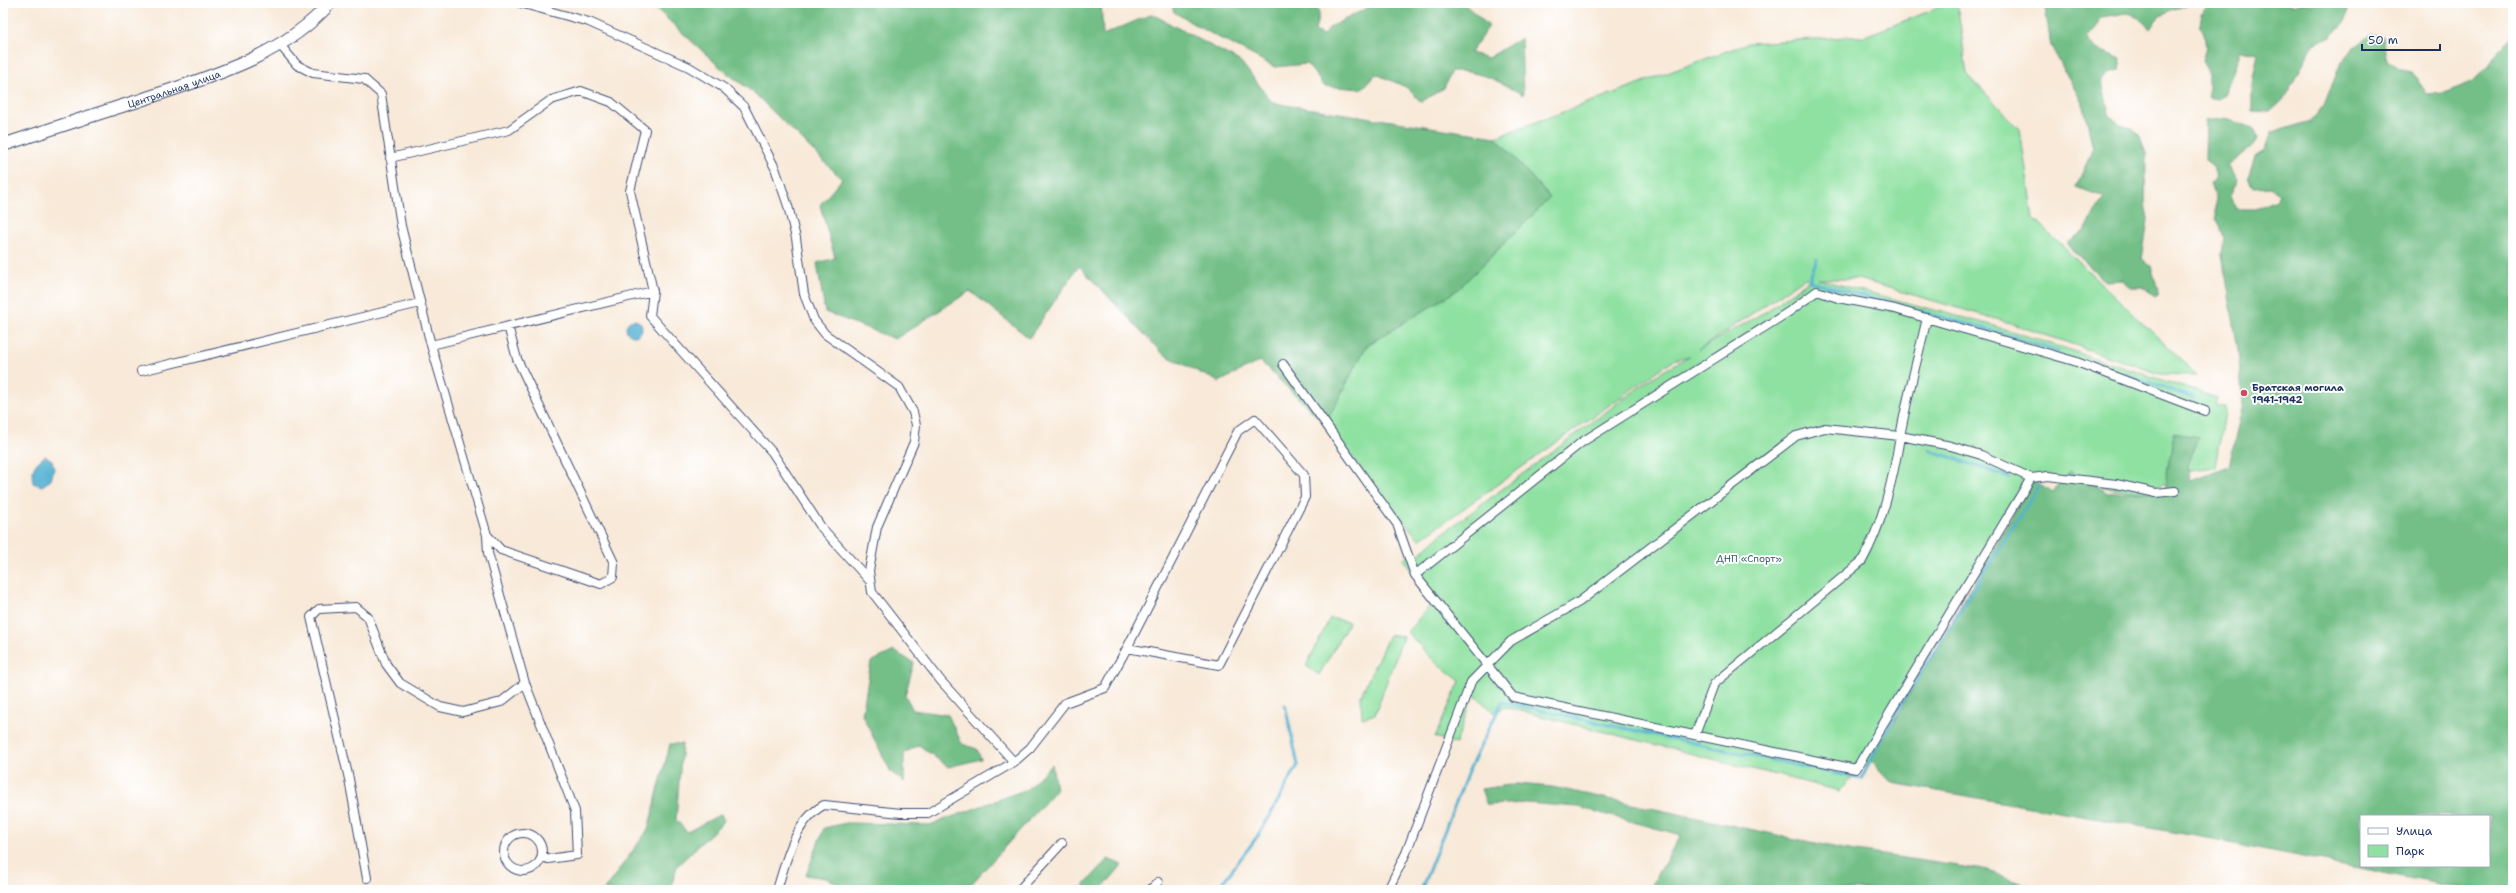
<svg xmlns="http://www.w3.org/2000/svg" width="2516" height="893" viewBox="0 0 2516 893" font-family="'Shantell Sans',sans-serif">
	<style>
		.green { fill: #8fe1a1; stroke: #558880; fill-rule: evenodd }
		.forest { fill: #73bf87; stroke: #477772; fill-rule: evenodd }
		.water { fill: #55b2d3; stroke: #387098 }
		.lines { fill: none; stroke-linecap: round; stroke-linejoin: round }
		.stream { stroke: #55b2d3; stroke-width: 3 }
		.street-casing { stroke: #3c4b70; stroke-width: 10 }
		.secondary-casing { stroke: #3c4b70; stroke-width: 14 }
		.street { stroke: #fff; stroke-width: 8 }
		.secondary { stroke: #fff; stroke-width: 12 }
		.poi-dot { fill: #d1495b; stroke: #fff; stroke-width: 1.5 }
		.labels { text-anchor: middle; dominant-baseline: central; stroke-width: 4; stroke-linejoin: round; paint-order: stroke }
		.street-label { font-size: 10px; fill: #1b2f5e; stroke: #fff }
		.poi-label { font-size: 10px; font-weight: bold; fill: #1b2f5e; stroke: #fff; text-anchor: start }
		.park-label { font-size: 10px; fill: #385c6f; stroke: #fff }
	</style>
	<rect width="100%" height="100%" fill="#fff"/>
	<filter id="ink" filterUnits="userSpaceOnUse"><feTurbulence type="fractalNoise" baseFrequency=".025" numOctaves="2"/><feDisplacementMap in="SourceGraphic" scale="8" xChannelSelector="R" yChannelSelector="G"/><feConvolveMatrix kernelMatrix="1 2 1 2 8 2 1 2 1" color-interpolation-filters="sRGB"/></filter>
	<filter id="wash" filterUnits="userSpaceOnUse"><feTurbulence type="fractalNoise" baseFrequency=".012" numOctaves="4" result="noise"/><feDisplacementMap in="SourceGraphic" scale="16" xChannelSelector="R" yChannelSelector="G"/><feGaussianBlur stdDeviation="0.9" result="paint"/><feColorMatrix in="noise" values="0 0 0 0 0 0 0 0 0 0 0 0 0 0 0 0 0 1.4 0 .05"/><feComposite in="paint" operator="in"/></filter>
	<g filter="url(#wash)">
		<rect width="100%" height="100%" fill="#f8e9d8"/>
		<path class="green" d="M1951,3H1957L1967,74L2020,129L2033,218L2197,375L2160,374L2010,323L1858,279H1818L2002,328L2217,398L2215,405L2224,406L2225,412L2216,467L2182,471L2173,483L2161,484L2158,491L2114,490L2088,483L2027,475L1872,758L1840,791L1505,707L1495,713L1473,694L1456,744L1435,737L1460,681L1434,661L1407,632L1433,602L1403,559L1411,552L1416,557L1438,537L1650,379L1689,356L1673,360L1419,540L1325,424L1367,345L1456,291L1550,198L1496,137L1748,43L1865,36ZM1805,278L1810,279L1768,310L1698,350Z
			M1330,618L1349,622L1319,675L1306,666Z
			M1389,635L1403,637L1375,714L1362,718L1361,695Z"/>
		<path class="forest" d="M650,3H1101L1103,35L1152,14L1241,62L1273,103L1496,137L1550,198L1456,291L1367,345L1325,424L1260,361L1219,382L1163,354L1079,266L1029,338L970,291L895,339L825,312L817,263L835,258L820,205L842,179L755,94L722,69Z
			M1171,3H1279L1282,7L1290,3H1315L1319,13L1315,31L1323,35L1330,27L1377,3H1463L1489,26L1470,53L1488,58L1521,38L1523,95C1497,80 1481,71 1451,71L1444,88L1421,102L1406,87L1376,74L1362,89L1324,86L1307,64L1275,67L1197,26L1174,12Z
			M2049,3H2191L2159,16L2150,29C2127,5 2129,15 2100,17L2096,28L2087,37L2097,49L2121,59L2119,70L2108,74L2102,81L2109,114L2119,125L2132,128L2139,134L2146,153L2145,204L2148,219L2142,259L2151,266L2158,290L2156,297L2143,287H2130L2122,280L2105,281L2066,244L2085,231L2104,197L2076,187L2093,149L2084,106L2051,46L2045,7Z
			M2212,3H2290L2291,6L2304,3H2349L2346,20L2330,37L2314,45L2283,100L2270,112L2252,111V83L2258,53L2241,50L2225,93L2218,99L2208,97V72L2202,61L2206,48L2204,33L2200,25L2202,12Z
			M2372,34L2382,36L2387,61L2401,70L2412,72L2427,94L2444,93L2472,82L2489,66L2498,49L2513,35V890H2469L2213,839L1892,783L1871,761L2033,480L2053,492L2070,471L2108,493L2164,490L2174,433L2198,437L2187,465L2191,480L2229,466L2243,404L2238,349L2222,254L2224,238L2216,218V200L2210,183L2216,179C2217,169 2213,165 2205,160L2206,120C2224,116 2236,122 2253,128L2257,139L2251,148L2227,166L2238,180L2230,196L2235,209H2256L2276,200L2279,193L2271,187L2253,188L2248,177L2255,157L2264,151L2271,133L2311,121L2324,105L2340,65L2353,49ZM2361,816H2489V866H2361Z
			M894,651L914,663L905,695L913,710L948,715L962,744L977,749L981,759L948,767L919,745L904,753V782L891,772L862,715L871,662Z
			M670,744H682L676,820L687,832L721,814L724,821L677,866L670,890H604L648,830Z
			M1052,764L1056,790L966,890H849L826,878L806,875L824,828L846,823L930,825L1027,789Z
			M1517,784L1552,787L1843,849L1984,870L2044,890H1649L1681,835L1578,807L1526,803L1487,805L1481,789Z
			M1108,859L1122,865L1101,890H1080Z"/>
		<path class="water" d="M626 328a8 8 0 1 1 16 0a8 8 0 1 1-16 0Z
			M45,456L52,460L54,469L51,480L42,486L33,483C31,470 34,464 45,456Z"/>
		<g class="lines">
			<path class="stream" d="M1817,259L1809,281L2000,333L2058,352
				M2096,365L2194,398
				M1929,450L2009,477
				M1217,890L1260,833L1298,765L1285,705
				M1421,890L1468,772L1502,702L1861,779L1897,711L2039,486"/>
		</g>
	</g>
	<g filter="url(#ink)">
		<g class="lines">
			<g class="street-casing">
				<path id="street" d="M520,3L589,22L689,67L724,88L744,107L775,168L788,206L796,238L804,294L814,320L825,334L899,387L913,412L916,425L914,442L877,527L869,571L872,592L941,681L1014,762L928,813H901L824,805C795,820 786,861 777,890
					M280,45L297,65L313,73L364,79L381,94L401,226L431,345L487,535L488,553L525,683L501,702L463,712L440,707L400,683L386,664L368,617L356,607L319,609L311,617L349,779L367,878
					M390,158L509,130L551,100L581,91L611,102L645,130L630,191L653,291L650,316L772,452L821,527L869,580
					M431,345L653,291
					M1283,364L1397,524L1415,575L1513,697L1856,769L2031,478
					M141,371L420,303
					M487,535L501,550L601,584L613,577L614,563L517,359L508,326
					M1415,575L1582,442L1790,311L1817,291L1838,298L1895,309L2074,361L2205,411
					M525,683L575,811L577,855L548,859L542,855
					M1695,735L1714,684L1862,561C1883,523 1893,479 1900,437C1907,397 1918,357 1927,318
					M1014,762L1030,748L1065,703L1105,688L1127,648L1238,431L1255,419L1304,475L1305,497L1219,665L1127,648
					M504 852a19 19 0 1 1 38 0a19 19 0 1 1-38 0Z
					M1019,890L1062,843
					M1150,890L1158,882
					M1388,890L1406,853L1471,682L1511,641L1579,602L1796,436L1825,428L1900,436L1951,446L1981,455L2031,478L2048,476L2116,484L2156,493L2175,491"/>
			</g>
			<g class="secondary-casing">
				<g id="secondary">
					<path id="s1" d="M3,145C48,130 93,115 138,101C205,78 282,58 330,3"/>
				</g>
			</g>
			<use href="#street" class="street"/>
			<use href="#secondary" class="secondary"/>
		</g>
	</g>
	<circle class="poi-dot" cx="2244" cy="393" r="4"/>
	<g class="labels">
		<g class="street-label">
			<text stroke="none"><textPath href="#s1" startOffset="180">Центральная улица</textPath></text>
		</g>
		<g class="poi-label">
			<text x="2252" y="387">Братская могила<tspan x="2252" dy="12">1941-1942</tspan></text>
		</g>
		<g class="park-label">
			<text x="1749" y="558">ДНП «Спорт»</text>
		</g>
	</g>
	<rect width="2516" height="893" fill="none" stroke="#fff" stroke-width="16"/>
	<rect x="2360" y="815" width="130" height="52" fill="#ffffff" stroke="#a4acbf"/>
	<rect x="2368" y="828" width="20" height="6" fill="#ffffff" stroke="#a4acbf"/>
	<text x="2396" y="835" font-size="12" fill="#1b2f5e">Улица</text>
	<rect x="2368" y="845" width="20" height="12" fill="#8fe1a1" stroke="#a4acbf"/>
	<text x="2396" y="855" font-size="12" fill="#1b2f5e">Парк</text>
	<path d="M2362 44v6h78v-6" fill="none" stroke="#1b2f5e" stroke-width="2"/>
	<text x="2368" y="44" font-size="12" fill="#1b2f5e" stroke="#ffffff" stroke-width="3" paint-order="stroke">50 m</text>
</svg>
